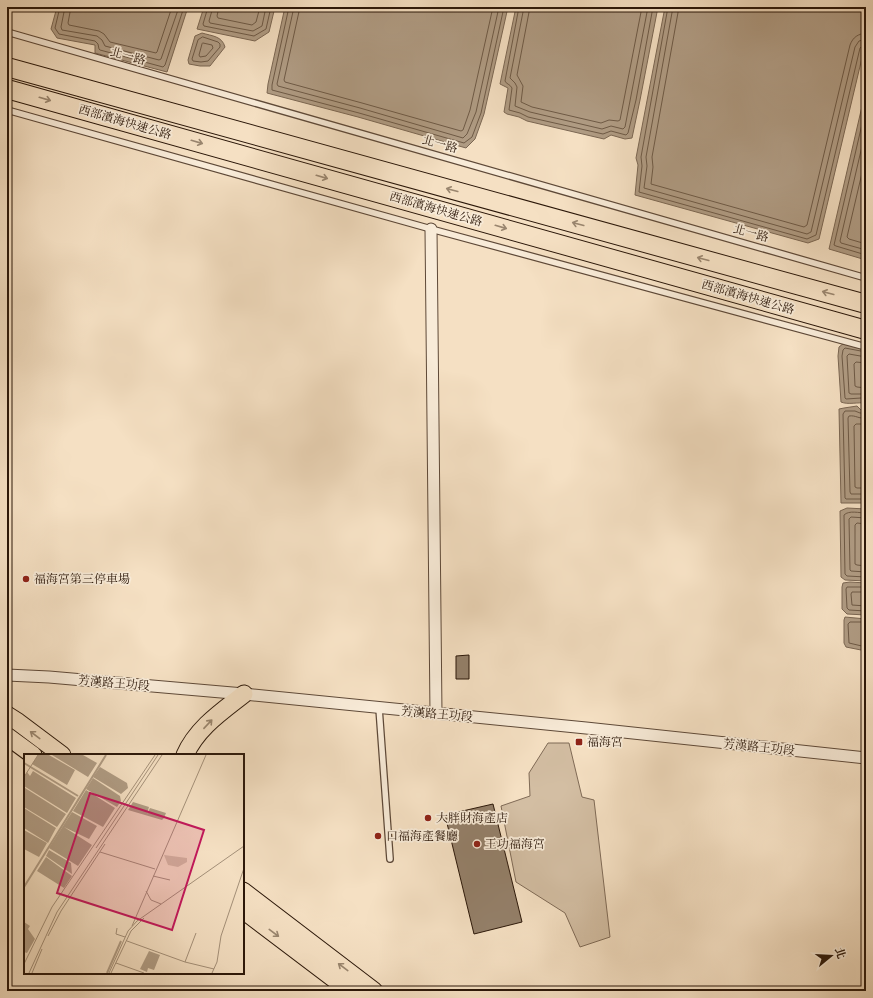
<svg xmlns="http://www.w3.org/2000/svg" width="873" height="998" viewBox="0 0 873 998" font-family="'IM FELL French Canon','Noto Serif TC',serif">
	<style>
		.green { fill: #d3bea3; stroke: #7f6a56 }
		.water { fill: #b09c84; stroke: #7b6753 }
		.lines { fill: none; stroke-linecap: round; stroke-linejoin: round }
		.shore { stroke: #6e5a46; stroke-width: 1 }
		.building { fill: #94806a; stroke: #2b1709 }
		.service-casing { stroke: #5e4938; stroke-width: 8 }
		.minor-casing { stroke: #5e4938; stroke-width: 13 }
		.primary-casing { stroke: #2b1709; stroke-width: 19 }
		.trunk-casing { stroke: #2b1709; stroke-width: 20 }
		.service { stroke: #f8ebd8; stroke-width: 5.5 }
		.minor { stroke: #f8ebd8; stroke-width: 11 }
		.primary { stroke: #f5e0c3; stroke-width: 17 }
		.trunk { stroke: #f5e0c3; stroke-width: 18 }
		.oneway { stroke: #9a866f }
		.poi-dot { fill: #8f2418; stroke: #f8ebd8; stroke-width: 1.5 }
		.labels { text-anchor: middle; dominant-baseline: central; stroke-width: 3.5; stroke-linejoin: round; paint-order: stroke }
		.street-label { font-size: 12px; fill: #2b1709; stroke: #f8ebd8 }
		.poi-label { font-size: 12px; fill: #2b1709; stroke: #f8ebd8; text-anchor: start }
		.inset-river { fill: none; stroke: #b09c84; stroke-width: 2 }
		.inset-road { fill: none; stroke: #a49079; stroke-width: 1 }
		.view { fill: #c2185b; fill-opacity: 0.15; stroke: #c2185b; stroke-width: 2 }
		.inset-edge { fill: none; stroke: #2b1709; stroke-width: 2 }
	</style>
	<rect width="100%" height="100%" fill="#f5e0c3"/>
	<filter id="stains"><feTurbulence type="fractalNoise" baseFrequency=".005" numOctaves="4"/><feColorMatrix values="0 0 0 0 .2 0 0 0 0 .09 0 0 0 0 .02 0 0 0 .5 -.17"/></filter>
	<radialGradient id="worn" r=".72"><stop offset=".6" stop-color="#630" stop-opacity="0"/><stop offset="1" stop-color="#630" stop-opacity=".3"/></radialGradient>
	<path class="green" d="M548,743H569L582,797L594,800L610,937L580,947L565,913L516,882L501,806L530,796L529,773Z"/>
	<path class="water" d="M57,7H188L167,72L95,53V45L57,38L51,29Z
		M204,7H275L269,32L255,41L197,29Z
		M285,7H508L484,114L475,139L466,148L358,117L267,93L268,84Z
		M516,7H658L640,100L632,138L625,139L611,135L604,139L527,121L519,117L507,114L504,112L508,88L500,84Z
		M665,7H866V41L819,239L808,243L635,195L638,165L636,158Z
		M202,33C212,36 222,36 225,47L210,66H200L189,64L188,60L195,36Z
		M866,89V260L829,249Z
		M844,343L866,349V403C858,402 848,405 841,402L838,356L839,347Z
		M857,406L861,410L866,409V503H841L839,409L844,408Z
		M847,508L866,509V581L845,580L841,577L840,511Z
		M850,582L866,583V615L847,614L842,609V587L843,583Z
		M845,617L866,619V651L846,647L844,643V620Z"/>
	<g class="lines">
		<path class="shore" d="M60,7L55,28L59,34L95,41L98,44L99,49L100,50L163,67L165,65L184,7
			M65,7L61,27L62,30L97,36L102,40L105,46L159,60L161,59L179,7
			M71,7L68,23L69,25L99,31L104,34L110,42L156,53L157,52L172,7
			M208,7L203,24L204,26L254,36L266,29L271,7
			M213,7L209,21L210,23L253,31L262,26L266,7
			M219,7L217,16L218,18L252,25L256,22L260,7
			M289,7L272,85V90L359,113L464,143L472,137L481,113L504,7
			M294,7L277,84L278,86L360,108L463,138L467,134L476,112L499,7
			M300,7L284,80L285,82L362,103L461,131L463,130L470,110L493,7
			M519,7L505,81C506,84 510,84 512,88L509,110L520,113L528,117L603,134L611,131L626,135L628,133L636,100L653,7
			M524,7L510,78L515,83L517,87L515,106L530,112L602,129L611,126L623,129L625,127L648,7
			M530,7L517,75L523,86L521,102L532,107L601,123L609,120L618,121L620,120L642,7
			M668,7L641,157L642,166L639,192L807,239L816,235L860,48L863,45L866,44
			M673,7L646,157L647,166L644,188L807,234L811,232L855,47L859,41L866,39
			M679,7L652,157L653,167L651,184L804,227L807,225L850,45C853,37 858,34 866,33
			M203,37L218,42L220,44V47L208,61L201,62L193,61L192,59L198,40Z
			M203,43L212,45L213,48L206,56L200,57L199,55L202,44Z
			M866,107L834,245L836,246L866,255
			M866,129L840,241L841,243L866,250
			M866,156L847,237L849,239L866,244
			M866,352L845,348L843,350L842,356L845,398L846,399L861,398L866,399
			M866,357L849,354L847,356L849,393L851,394H866
			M866,363L856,362L854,364L855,386L857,387L866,388
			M866,413H860L855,411H845L843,414L845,498L846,499H866
			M866,418C858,419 856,415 849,416L848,418L850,492L851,494H866
			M866,424H856L854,426L855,487L857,488H866
			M866,513C859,513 849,510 844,515L845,574L847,576L866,577
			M866,518L851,517L849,519L850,570L851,571L866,572
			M866,524L857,523L855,525V564L857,565L866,566
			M866,587H847L846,589L847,608L849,610L866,611
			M866,592H852L851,594L852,605L866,606
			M866,622H850L848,624L849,643L866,647"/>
	</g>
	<path class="building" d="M469,655V679H456V656Z
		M493,804L522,922L474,934L445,815Z"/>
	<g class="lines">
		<g class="service-casing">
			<path id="service" d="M7,32L866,278
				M7,110L431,229L866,347
				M379,708L390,859"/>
		</g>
		<g class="minor-casing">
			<path id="minor" d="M431,229L436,713
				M7,675L49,677L244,694L586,728L866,758"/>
		</g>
		<g class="primary-casing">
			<path id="primary" d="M7,715L18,722L62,755
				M7,736L33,755
				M185,755C197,728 221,712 244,694
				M243,891L374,991
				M243,910L350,991"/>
		</g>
		<g class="trunk-casing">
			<path id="trunk" d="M7,67L866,304
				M7,89L866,330"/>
		</g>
		<use href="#service" class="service"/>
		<use href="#minor" class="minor"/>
		<use href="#primary" class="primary"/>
		<use href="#trunk" class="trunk"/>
	</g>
	<defs><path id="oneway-shaft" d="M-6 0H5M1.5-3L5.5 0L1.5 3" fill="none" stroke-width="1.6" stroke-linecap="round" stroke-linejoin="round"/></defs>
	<g class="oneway">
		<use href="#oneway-shaft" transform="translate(45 99) rotate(16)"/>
		<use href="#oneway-shaft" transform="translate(197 142) rotate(16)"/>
		<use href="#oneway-shaft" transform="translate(322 177) rotate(16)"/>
		<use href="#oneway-shaft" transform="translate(452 190) rotate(-165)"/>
		<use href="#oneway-shaft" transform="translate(578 224) rotate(-165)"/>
		<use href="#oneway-shaft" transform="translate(501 227) rotate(16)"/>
		<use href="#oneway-shaft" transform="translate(703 259) rotate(-165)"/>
		<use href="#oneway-shaft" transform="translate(828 293) rotate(-165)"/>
		<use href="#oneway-shaft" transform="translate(208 724) rotate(-47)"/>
		<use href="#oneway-shaft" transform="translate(35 735) rotate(-143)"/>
		<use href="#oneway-shaft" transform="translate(274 933) rotate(37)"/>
		<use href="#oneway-shaft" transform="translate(343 967) rotate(-143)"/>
	</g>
	<g class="poi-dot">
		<circle cx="26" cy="579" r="4"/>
		<rect x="575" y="738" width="8" height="8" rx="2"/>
		<circle cx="428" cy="818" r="4"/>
		<circle cx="378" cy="836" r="4"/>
		<circle cx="477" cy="844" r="4"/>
	</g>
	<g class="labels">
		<g class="street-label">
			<text transform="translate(128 56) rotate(16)">北一路</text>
			<text transform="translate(125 122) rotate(16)">西部濱海快速公路</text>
			<text transform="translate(440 144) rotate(16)">北一路</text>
			<text transform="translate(436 209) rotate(16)">西部濱海快速公路</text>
			<text transform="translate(751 233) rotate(16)">北一路</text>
			<text transform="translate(748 297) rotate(16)">西部濱海快速公路</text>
			<text transform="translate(114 683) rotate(5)">芳漢路王功段</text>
			<text transform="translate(437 714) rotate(5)">芳漢路王功段</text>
			<text transform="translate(759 747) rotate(6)">芳漢路王功段</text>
		</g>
		<g class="poi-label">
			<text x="34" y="579">福海宮第三停車場</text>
			<text x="587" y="742">福海宮</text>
			<text x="436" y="818">大胖財海產店</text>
			<text x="386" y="836">口福海產餐廳</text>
			<text x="485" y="844">王功福海宮</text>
		</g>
	</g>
	<g transform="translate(24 754)">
		<rect width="220" height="220" fill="#f5e0c3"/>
		<path d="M140,101L163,104V108L154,113L144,111Z" fill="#d3bea3"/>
		<path d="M14,1H25L51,16L43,31L8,10ZM28,1H59L73,9L64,23ZM76,13L103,29L104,34L97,40L69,23ZM9,17L52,44L43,59L0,32V23L3,18L6,22ZM69,24L96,42L97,47L93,53L62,35ZM1,34L42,60L33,73L0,53ZM62,36L91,54L79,73L49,57ZM109,48L125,53L123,60L126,54L142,59L140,64L138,66L104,56ZM0,54L32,74L24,89L0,74ZM48,58L73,72L65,85L40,73L68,91L54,112L25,94ZM0,76L23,89L15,103L0,95ZM25,96L47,109L48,120L22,102ZM22,103L48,122L40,134L13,117ZM0,168L6,172L4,175L11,185L3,199L0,198ZM125,197L136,201L130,216L124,214L123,218L116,215Z" fill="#b09c84"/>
		<path class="inset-river" d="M0,9L54,42M0,133L82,1M83,219L97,187"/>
		<path class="inset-road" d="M0,23L14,1M72,94L134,1M76,98L131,115M129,122L146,126M122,137L127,146L137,150M108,172L182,1M93,174L92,180L101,183M24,182L37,157L81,90M103,187L161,208L172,179M161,208L190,215M92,209L120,219M0,210L28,153L131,1M5,219L33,158L138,1M8,219L18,195M85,219L104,177L113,167L220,92M87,219L107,177L120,164M188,219L193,208L197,182L220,114"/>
		<path class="view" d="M66,39L180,76L148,176L33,139Z"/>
		<rect width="220" height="220" class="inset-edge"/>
	</g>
	<rect width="873" height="998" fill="none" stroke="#f5e0c3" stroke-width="24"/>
	<rect x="8" y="8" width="857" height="982" fill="none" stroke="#2b1709" stroke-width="2"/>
	<rect x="12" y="12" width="849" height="974" fill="none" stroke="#2b1709"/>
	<g transform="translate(831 956) rotate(72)" stroke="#f8ebd8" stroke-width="3" paint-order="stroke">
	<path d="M0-3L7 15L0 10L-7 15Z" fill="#2b1709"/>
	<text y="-6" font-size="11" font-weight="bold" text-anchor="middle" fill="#2b1709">北</text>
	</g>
	<rect width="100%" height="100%" filter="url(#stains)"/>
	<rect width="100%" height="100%" fill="url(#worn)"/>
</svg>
